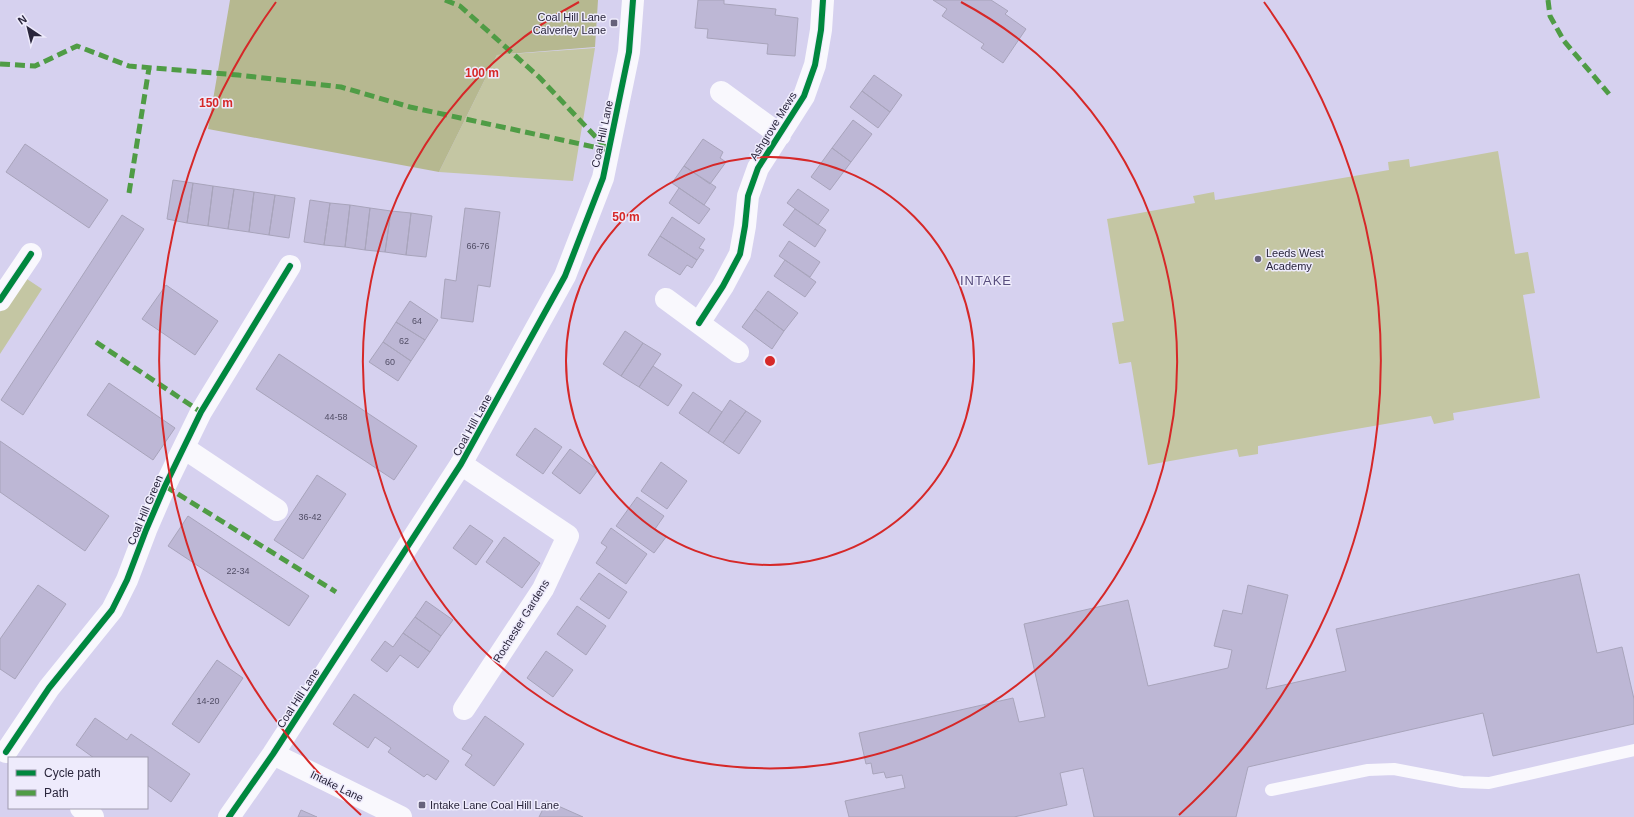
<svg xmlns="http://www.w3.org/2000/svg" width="1634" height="817" viewBox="0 0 1634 817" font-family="Arial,sans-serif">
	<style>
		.green { fill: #c4c6a3 }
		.forest { fill: #b6b890 }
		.building { fill: #bdb7d5; stroke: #a8a4bb }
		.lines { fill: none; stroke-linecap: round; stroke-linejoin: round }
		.lane { stroke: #f9f8fd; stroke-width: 12 }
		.street { stroke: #f9f8fd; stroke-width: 22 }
		.secondary { stroke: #f9f8fd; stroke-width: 22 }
		.quiet { stroke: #4f9c45; stroke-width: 5; stroke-dasharray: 10 5; stroke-linecap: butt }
		.cycleway-casing { stroke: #eeebfc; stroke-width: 8 }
		.cycleway { stroke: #00873e; stroke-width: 6 }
		.ring { fill: none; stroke: #d62828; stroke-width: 2 }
		.poi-dot { fill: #66627b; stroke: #eeebfc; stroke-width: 1.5 }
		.labels { text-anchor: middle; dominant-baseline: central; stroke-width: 3; stroke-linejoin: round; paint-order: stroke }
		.number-label { font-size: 9px; fill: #524e66 }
		.poi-label { font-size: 11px; fill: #2a263c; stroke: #eeebfc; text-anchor: start }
		.street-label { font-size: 11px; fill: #2a263c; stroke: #eeebfc }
		.quarter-label { font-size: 13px; letter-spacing: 1px; fill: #584e7e; stroke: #eeebfc }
		.centre { fill: #d62828; stroke: #eeebfc; stroke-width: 2 }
		.ring-label { font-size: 12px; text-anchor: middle; font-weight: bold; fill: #d62828; stroke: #eeebfc; stroke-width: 3; stroke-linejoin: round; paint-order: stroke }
	</style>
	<rect width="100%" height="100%" fill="#d6d1ef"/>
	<path class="green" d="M595,48L573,181L439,172L497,55Z
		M1498,151L1515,254L1528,252L1535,293L1523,295L1540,398L1453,413L1454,420L1434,424L1431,416L1258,446V454L1239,457L1237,449L1148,465L1131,362L1119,364L1112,323L1124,321L1107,219L1195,203L1193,196L1214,192L1215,200L1389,170L1388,162L1409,159L1410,167Z
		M24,277L42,289L0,354V312Z"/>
	<path class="forest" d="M230,0H598L595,47L497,55L439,172L208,129Z"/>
	<path class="building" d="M698,0H724V4L776,9L775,15L798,18L795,56L767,54L768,44L707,38L708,29L695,28Z
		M933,0H991L1008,11L1005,14L1026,29L1003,63L981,48L984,44L942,16L947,9Z
		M874,75L902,95L890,112L862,91Z
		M862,91L890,112L878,128L850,107Z
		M853,120L872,134L851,162L832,148Z
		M703,139L723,152L720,158L726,162L710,184L684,166Z
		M25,144L108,200L89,228L6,172Z
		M832,148L851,162L830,190L811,177Z
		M684,166L716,187L704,205L672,183Z
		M173,180L193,183L187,223L167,219Z
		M193,183L213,186L208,226L187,223Z
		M213,186L234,189L228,229L208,226Z
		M679,188L710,209L699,224L669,203Z
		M234,189L254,192L249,232L228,229Z
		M798,189L829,210L818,225L787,203Z
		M254,192L275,195L269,235L249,232Z
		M275,195L295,198L289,238L269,235Z
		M310,200L330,203L324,245L304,242Z
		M330,203L350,205L345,247L324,245Z
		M350,205L370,208L365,250L345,247Z
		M370,208L391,211L385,252L365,250Z
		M465,208L500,212L490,287L478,285L473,322L441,318L445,279L456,281Z
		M795,209L826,230L815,247L783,225Z
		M391,211L411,213L406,255L385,252Z
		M411,213L432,216L426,257L406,255Z
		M122,215L144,229L23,415L1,400Z
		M672,217L705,239L699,248L704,250L697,260L660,236Z
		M660,236L697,260L692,268L687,265L680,275L648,255Z
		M789,241L820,262L810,277L779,256Z
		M785,260L816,282L805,297L774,276Z
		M166,285L218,321L195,355L142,319Z
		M768,291L798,313L784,331L755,309Z
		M410,301L438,320L425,340L396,322Z
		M755,309L784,331L772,349L742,327Z
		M396,322L425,340L411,361L383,342Z
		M625,331L643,343L621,376L603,364Z
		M383,342L411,361L398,381L369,362Z
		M643,343L661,354L639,387L621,376Z
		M279,354L417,446L394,480L256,389Z
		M653,366L682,385L668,406L639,387Z
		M109,383L175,428L153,460L87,415Z
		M693,392L722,412L708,433L679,413Z
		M730,400L746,411L723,443L708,433Z
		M746,411L761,421L739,454L723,443Z
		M535,428L562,447L543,474L516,455Z
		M0,441L109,516L85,551L0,492Z
		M570,449L598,470L580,494L552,473Z
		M661,462L687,481L667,509L641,491Z
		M317,475L346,494L303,559L274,540Z
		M637,497L664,516L655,529L666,537L654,553L616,526Z
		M188,516L309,596L289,626L168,546Z
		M470,525L493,541L476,565L453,548Z
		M611,528L647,554L626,584L596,563L607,547L601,543Z
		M504,537L540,563L522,588L486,562Z
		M599,573L627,592L609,619L580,599Z
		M1579,574L1597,653L1622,647L1634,699V724L1493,756L1483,713L1248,767L1236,817H1094L1083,768L1060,773L1067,805L1014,817H849L845,801L905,788L902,775L886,778L884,772L873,774L871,763L866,764L859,733L1013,698L1019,722L1045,717L1024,624L1128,600L1148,686L1228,668L1232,650L1214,646L1223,610L1242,614L1248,585L1288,595L1266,689L1346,671L1336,629Z
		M38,585L66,604L15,679L0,669V639Z
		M426,601L453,620L441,636L415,617Z
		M577,606L606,626L586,655L557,634Z
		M415,617L441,636L430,652L403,633Z
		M403,633L430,652L418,668L400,655L387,672L371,660L385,641L393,647Z
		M546,651L573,670L553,697L527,678Z
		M217,660L243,678L199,743L172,724Z
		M354,694L449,761L436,780L427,774L424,777L388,752L391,748L375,737L368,748L333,724Z
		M485,716L524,744L494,786L465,765L472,755L462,749Z
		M95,718L127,740L131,734L190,774L171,802L147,785V758H94L76,745Z
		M547,801L583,817H539Z
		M301,810L317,817H298Z"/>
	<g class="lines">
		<path class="lane" d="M1271,790L1368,770L1394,769L1462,782L1489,783L1634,750"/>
		<path class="street" d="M721,92L780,135
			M666,299L738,352
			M0,300L31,254
			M699,323L723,286L740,254L745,226L748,196L758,168L804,96L815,65L821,30L823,0
			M184,448L277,510
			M461,464L568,536L543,589L464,709
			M6,752L49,688L112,610L127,580L146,530L165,486L201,412L290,266
			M81,808L93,817"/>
		<path class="secondary" d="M273,754L401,817
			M229,817L273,754L461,464L565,276L603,178L629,52L633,0"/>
		<path class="quiet" d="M445,0L460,6L539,77L608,150
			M1548,0L1550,16L1564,41L1609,94
			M0,64L35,66L77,46L129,66L238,75L341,87L410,107L608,150
			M129,193L149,68
			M96,342L201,412
			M165,486L336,592"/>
		<g class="cycleway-casing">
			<path id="cycleway" d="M0,300L31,254
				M699,323L723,286L740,254L745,226L748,196L758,168L804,96L815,65L821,30L823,0
				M6,752L49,688L112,610L127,580L146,530L165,486L201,412L290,266
				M229,817L273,754L461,464L565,276L603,178L629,52L633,0"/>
		</g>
		<use href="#cycleway" class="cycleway"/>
	</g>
	<g class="ring">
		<circle cx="770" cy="361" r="204"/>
		<path d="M961 2A407 407 0 1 1 579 2"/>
		<path d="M361 815A611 611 0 0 1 276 2M1264 2A611 611 0 0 1 1179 815"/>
	</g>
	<g class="poi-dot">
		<rect x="610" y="19" width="8" height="8" rx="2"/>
		<circle cx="1258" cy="259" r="4"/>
		<rect x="418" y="801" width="8" height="8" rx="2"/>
	</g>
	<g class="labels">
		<g class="number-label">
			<text x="478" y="246">66-76</text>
			<text x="417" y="321">64</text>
			<text x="404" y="341">62</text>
			<text x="390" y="362">60</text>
			<text x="336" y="417">44-58</text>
			<text x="310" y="517">36-42</text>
			<text x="238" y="571">22-34</text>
			<text x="208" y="701">14-20</text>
		</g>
		<g class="poi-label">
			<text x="606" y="17" text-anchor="end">Coal Hill Lane<tspan x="606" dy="13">Calverley Lane</tspan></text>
			<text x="1266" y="253">Leeds West<tspan x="1266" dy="13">Academy</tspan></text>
			<text x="430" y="805">Intake Lane Coal Hill Lane</text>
		</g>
		<g class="street-label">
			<text transform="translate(773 126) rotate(-58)">Ashgrove Mews</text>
			<text transform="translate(602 134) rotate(-78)">Coal Hill Lane</text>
			<text transform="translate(472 425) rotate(-61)">Coal Hill Lane</text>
			<text transform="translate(145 510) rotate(-67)">Coal Hill Green</text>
			<text transform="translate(521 621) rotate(-58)">Rochester Gardens</text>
			<text transform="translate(298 698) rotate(-57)">Coal Hill Lane</text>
			<text transform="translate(337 786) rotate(26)">Intake Lane</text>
		</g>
		<g class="quarter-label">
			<text x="986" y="280">INTAKE</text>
		</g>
	</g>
	<circle cx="770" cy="361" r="6" class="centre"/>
	<g class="ring-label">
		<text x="482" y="77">100 m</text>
		<text x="216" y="107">150 m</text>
		<text x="626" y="221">50 m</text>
	</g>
	<rect x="8" y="757" width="140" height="52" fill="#eeebfc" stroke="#a09caf"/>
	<rect x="16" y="770" width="20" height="6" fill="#00873e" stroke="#a09caf"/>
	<text x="44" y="777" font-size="12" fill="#2a263c">Cycle path</text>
	<rect x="16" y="790" width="20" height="6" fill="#4f9c45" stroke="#a09caf"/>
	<text x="44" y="797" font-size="12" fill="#2a263c">Path</text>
	<g transform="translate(28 28) rotate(325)" stroke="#eeebfc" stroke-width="3" paint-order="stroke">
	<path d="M0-3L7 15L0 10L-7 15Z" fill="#2a263c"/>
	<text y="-6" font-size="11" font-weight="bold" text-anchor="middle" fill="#2a263c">N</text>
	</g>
</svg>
